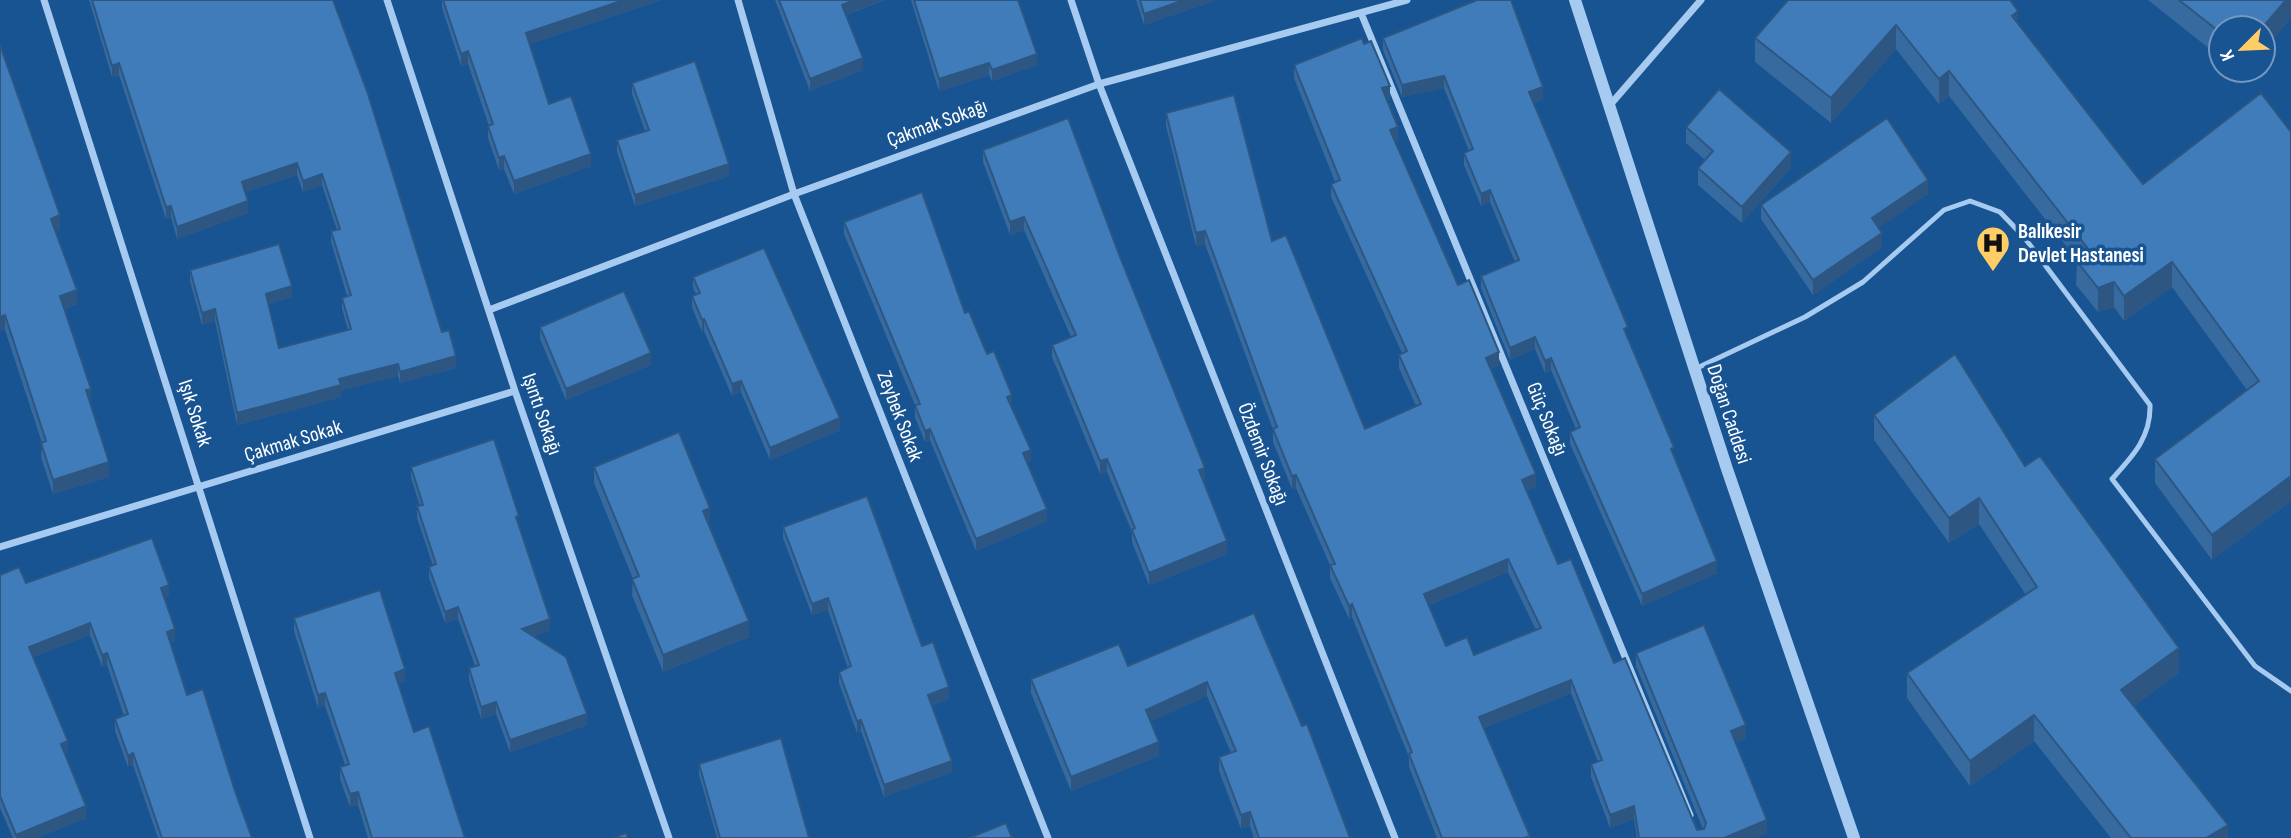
<svg xmlns="http://www.w3.org/2000/svg" width="2291" height="838" viewBox="0 0 2291 838" font-family="'Sofia Sans Condensed',sans-serif">
	<style>
		.lines { fill: none; stroke-linecap: round; stroke-linejoin: round }
		.service { stroke: #a7cbf0; stroke-width: 5 }
		.minor { stroke: #a7cbf0; stroke-width: 7 }
		.tertiary { stroke: #a7cbf0; stroke-width: 12 }
		.wall { fill: #376b9f; fill-rule: evenodd }
		.shaded-wall { fill: #2d5782 }
		.building { fill: #407cb9; stroke: #2d5782; stroke-width: 2; fill-rule: evenodd }
		.labels { text-anchor: middle; dominant-baseline: central; stroke-width: 7; stroke-linejoin: round; paint-order: stroke }
		.street-label { font-size: 21px; fill: #fff; stroke: #185392 }
		.poi-label { font-size: 21px; font-weight: bold; fill: #fff; stroke: #185392; text-anchor: start }
	</style>
	<rect width="100%" height="100%" fill="#185392"/>
	<g class="lines">
		<path class="service" d="M1695,369L1805,317L1863,282L1944,210L1970,201L2000,212L2024,237L2150,405C2151,438 2132,457 2112,479L2255,666L2291,691"/>
		<path class="minor" d="M44,0L310,838
			M387,0L515,391L669,838
			M738,0L794,194L1048,838
			M1071,0L1099,84L1395,838
			M1361,13L1690,815
			M1610,105L1701,0
			M489,310L794,194L1099,84L1407,0
			M0,547L515,391"/>
		<path class="tertiary" d="M1575,0L1727,469L1854,838"/>
	</g>
	<path class="wall" d="M89,0H333L442,332L456,368L400,383L398,376L341,390V397L237,425L215,321L202,325L190,281V270L292,297L268,304L279,348L348,330L342,309V298L347,296L331,242V231L337,230L322,185L303,192L297,175L245,192L248,213L177,239L171,217L166,219L119,75L112,77Z
		M442,0H661L529,44L549,104L591,166L514,194L504,169L499,170L488,138V126H489L468,64L461,66L442,8Z
		M775,0H886L846,15L863,70L810,91Z
		M911,0H1018L1037,65L992,81L989,75L939,91Z
		M1136,0H1217L1144,25Z
		M1788,0L2018,24L2143,184L2291,132V501L2212,560L2155,483V459L2247,390L2172,287L2124,321L2114,307L2098,312L2076,285L2077,260L1949,96L1939,104L1896,49L1831,123L1755,62V38Z
		M2148,0H2291L2221,28V58Z
		M1383,38L1543,99L1533,103L1628,338L1674,457L1717,573L1642,606L1570,444V432L1576,429L1551,370L1545,373L1535,349L1510,360L1481,288V276L1515,262L1490,202L1481,206L1464,165V153L1469,151L1444,88L1402,97L1383,50Z
		M0,45L60,230L55,231L77,304L64,309L90,403L109,477L53,494L41,457L42,443L5,330L0,331Z
		M1294,65L1390,99L1387,100L1398,140L1395,141L1458,285L1499,365L1491,369L1536,487L1526,491L1558,564L1614,663L1697,830L1703,829L1636,666V653L1746,738L1736,742L1767,833L1755,838H1637L1634,819L1610,828L1591,777V764L1598,762L1571,693L1484,728L1530,838H1437L1409,767V757L1352,617L1349,619L1330,578V565L1296,488L1292,489L1273,442V430L1205,244L1196,246L1166,126V113L1272,241L1365,429L1416,406L1399,368V355L1402,353L1331,197V184L1335,182L1294,78ZM1508,572L1536,630L1474,655L1446,646L1429,605Z
		M2236,70H2248L2243,75Z
		M632,83L729,176L635,206L617,152V140L645,131L632,94Z
		M1686,127L1791,168L1742,223L1698,185V168L1705,160L1686,143Z
		M983,150L1120,257L1205,480L1203,481L1227,554L1149,585L1132,542V532L1107,472L1100,474L1052,357V345L1071,337L1024,230L1010,235L983,162Z
		M1928,194L1878,228L1882,247L1813,295L1761,219V205Z
		M844,222L965,313L1012,407L1031,461L1027,463L1047,521L976,551L930,440L925,442L915,417V405L844,234Z
		M693,277L840,430L770,460L741,392L732,396L704,331L702,332L692,307V296L696,294L693,288Z
		M540,327L651,365L566,400L540,339Z
		M1874,415L2025,466L2179,673L2134,706L2228,838H2111L2034,741L1970,786L1907,698V673L2026,595L1979,524L1949,543L1874,440Z
		M411,467L519,528L550,630L534,636L587,725L510,752L496,714L481,719L469,680V668L475,666L458,619L445,623L429,578V567L433,566L417,518V506H420L411,478Z
		M594,467L710,524L709,525L749,637L663,672L632,595L633,579L594,483Z
		M783,527L922,646L949,699L932,705L952,772L884,797L861,731L857,733L839,683V672L848,668L828,610L812,615L783,538Z
		M0,575L26,583L169,596L164,598L175,641L170,643L187,695L235,791L252,838H158L133,765L128,767L115,731V719L124,716L107,665L102,667L90,635L33,657L68,753L65,754L86,818L36,838H13L0,808Z
		M1254,613L1350,838H1254L1250,826L1241,829L1219,771V757L1231,753L1207,696L1151,721L1159,756L1071,791L1031,693V679L1128,666Z
		M294,618L405,682L398,684L414,732L465,838H368L358,805L350,807L340,779V767L345,765L325,706L318,708L294,631Z
		M699,764L809,838H717L699,775Z"/>
	<path class="shaded-wall" d="M624,0H661L526,45V33Z
		M854,0H886L842,16V5Z
		M1184,0H1217L1144,25V14Z
		M2286,0H2291V18L2263,52L2262,28Z
		M2018,11V35L2012,16Z
		M1896,25V49L1831,123V98Z
		M468,51V64L461,66V54Z
		M1037,54V65L992,81V70Z
		M863,58V70L810,91V79Z
		M119,63V75L112,77V66Z
		M989,63V75L939,91V79Z
		M1949,71V96L1939,104V79Z
		M1444,76V88L1402,97V85Z
		M1390,86V99L1382,101V88Z
		M1543,87V99L1529,104V92Z
		M1398,127V140L1390,143V130Z
		M1791,152V168L1742,223V207Z
		M591,154V166L514,194V181Z
		M504,156V169L499,170V158Z
		M297,163V175L242,193V182Z
		M729,164V176L635,206V195Z
		M322,174V185L303,192V181Z
		M1928,180V194L1872,233V218Z
		M1490,190V202L1481,206V194Z
		M248,201V213L177,239V227Z
		M171,206V217L166,219V207Z
		M60,215V230L51,233V219Z
		M1024,217V230L1010,235V222Z
		M1205,231V244L1196,246V233Z
		M1882,233V247L1813,295V280Z
		M2172,262V287L2124,321V296Z
		M2114,282V307L2098,312V288Z
		M292,286V297L266,305V294Z
		M77,290V304L60,310V296Z
		M215,309V321L202,325V313Z
		M5,315V330L0,331V317Z
		M704,319V331L702,332V320Z
		M1535,337V349L1510,360V348Z
		M1499,352V365L1486,371V358Z
		M651,353V365L566,400V389Z
		M456,356V368L400,383V372Z
		M1551,358V370L1545,373V361Z
		M398,364V376L341,390V397L237,425V413L339,379Z
		M741,381V392L732,396V384Z
		M91,389V403L86,390Z
		M1012,395V407L1007,409V397Z
		M840,418V430L770,460V448Z
		M930,429V440L925,442V431Z
		M1031,450V461L1023,464V453Z
		M1107,459V472L1100,474V461Z
		M109,462V477L53,494V480Z
		M1205,468V480L1199,483V470Z
		M1536,474V487L1522,493V480Z
		M1296,475V488L1292,489V476Z
		M2291,476V501L2212,560V535Z
		M1979,498V524L1949,543V518Z
		M710,508V524L703,527V511Z
		M1047,509V521L976,551V539Z
		M1227,541V554L1149,585V573Z
		M1508,559V572L1424,607V594Z
		M1717,561V573L1642,606V594Z
		M169,585V596L161,599V588Z
		M828,598V610L812,615V604Z
		M1352,604V617L1349,619V606Z
		M458,607V619L445,623V612Z
		M550,619V630L522,640V629Z
		M749,621V637L663,672V655Z
		M90,623V635L29,659V647Z
		M175,629V641L167,644V632Z
		M2179,648V673L2121,716V690Z
		M107,653V665L102,667V655Z
		M405,669V682L395,685V673Z
		M1571,680V693L1479,730V717Z
		M1207,682V696L1146,724V710Z
		M949,687V699L928,706V695Z
		M325,693V706L318,708V695Z
		M496,702V714L481,719V707Z
		M587,714V725L510,752V740Z
		M2034,715V741L1970,786V761Z
		M861,720V731L857,733V721Z
		M1746,725V738L1731,744V731Z
		M68,741V753L61,756V744Z
		M1159,742V756L1071,791V777Z
		M133,753V765L128,767V756Z
		M952,761V772L884,797V785Z
		M358,792V805L350,807V794Z
		M86,806V818L36,838H16V835Z
		M1634,806V819L1610,828V815Z
		M1250,812V826L1241,829V815Z
		M1767,820V833L1755,838H1724Z
		M2228,825V838H2206Z"/>
	<path class="building" d="M92,0H333L368,94L442,332L449,330L456,356L400,372L398,364L339,379L341,385L237,413L215,309L202,313L190,270L279,244L292,286L266,294L279,348L351,329L342,298L351,295L331,231L340,229L322,174L303,181L297,163L242,182L248,201L177,227L171,206L166,207L119,63L112,66Z
		M443,0H624L526,33L549,104L571,96L591,154L514,181L504,156L499,158L488,126L493,124L468,51L461,54Z
		M779,0H854L842,5L863,58L810,79Z
		M914,0H1018L1037,54L992,70L989,63L939,79Z
		M1140,0H1184L1144,14Z
		M1477,0H1511L1543,87L1529,92L1628,327L1624,329L1674,447L1671,449L1717,561L1642,594L1570,432L1580,427L1551,358L1545,361L1535,337L1510,348L1481,276L1519,260L1490,190L1481,194L1464,153L1473,149L1444,76L1402,85L1383,38Z
		M1788,0H2010L2018,11L2012,16L2143,184L2261,93L2291,132V476L2212,535L2155,459L2259,381L2172,262L2124,296L2114,282L2098,288L2076,260L2089,250L1949,71L1939,79L1896,25L1831,98L1755,38Z
		M2179,0H2286L2262,28H2221V33Z
		M1362,38L1364,44L1371,41L1390,86L1382,88L1398,127L1390,130L1458,285L1469,280L1499,352L1486,358L1536,474L1522,480L1558,564L1571,559L1614,663L1625,658L1697,830L1704,829L1706,823L1636,653L1704,625L1746,725L1731,731L1767,820L1724,838H1639L1634,806L1610,815L1591,764L1602,760L1571,680L1479,717L1530,836L1524,838H1442L1409,754L1412,752L1352,604L1349,606L1330,565L1335,564L1296,475L1292,476L1273,429L1277,427L1205,231L1196,233L1166,113L1234,95L1272,241L1286,235L1365,429L1421,404L1399,355L1407,351L1331,184L1340,180L1294,65ZM1508,559L1541,628L1474,655L1467,637L1446,646L1424,594Z
		M0,45L60,215L51,219L77,290L60,296L91,389L86,390L109,462L53,480L41,443L46,441L5,315L0,317Z
		M695,61L729,164L635,195L617,140L649,130L632,83Z
		M1719,89L1791,152L1742,207L1698,168L1713,151L1686,127Z
		M1068,118L1120,257L1205,468L1199,470L1227,541L1149,573L1132,530L1135,528L1107,459L1100,461L1052,345L1076,335L1024,217L1010,222L983,150Z
		M1887,118L1928,180L1872,218L1882,233L1813,280L1761,205Z
		M922,192L965,313L969,311L987,354L994,351L1012,395L1007,397L1031,450L1023,453L1047,509L976,539L930,429L925,431L915,405L920,404L844,222Z
		M764,248L840,418L770,448L741,381L732,384L704,319L702,320L692,296L700,293L693,277Z
		M624,291L651,353L566,389L540,327Z
		M1955,354L2025,466L2040,456L2179,648L2121,690L2228,825L2206,838H2131L2034,715L1970,761L1907,673L2037,587L1979,498L1949,518L1874,415Z
		M679,432L710,508L703,511L749,621L663,655L632,579L639,576L594,467Z
		M494,439L519,516L516,517L550,619L522,629L566,657L587,714L510,740L496,702L481,707L469,668L479,665L458,607L445,612L429,567L436,564L417,506L423,505L411,467Z
		M867,496L922,646L933,642L949,687L928,695L952,761L884,785L861,720L857,721L839,672L851,666L828,598L812,604L783,527Z
		M152,538L169,585L161,588L175,629L167,632L187,695L203,689L235,791L252,838H162L133,753L128,756L115,719L128,714L107,653L102,655L90,623L29,647L68,741L61,744L86,806L16,835L0,796V575L19,567L26,583Z
		M380,590L405,669L395,673L414,732L429,726L465,838H372L358,792L350,794L340,767L349,764L325,693L318,695L294,618Z
		M1254,613L1302,726L1307,724L1350,838H1259L1250,812L1241,815L1219,757L1236,751L1207,682L1146,710L1159,742L1071,777L1031,679L1119,644L1128,666Z
		M781,738L809,838H720L699,764Z
		M1006,823L1012,838H969Z
		M626,833L628,838H613Z"/>
	<defs>
		<g id="hospital-pin" transform="scale(1.75)"><path d="M0 17L-7.5 6A9.5 9.5 0 1 1 7.5 6Z" fill="#fc6" stroke="#185392"/><path d="M-5-5h3v3.5h4V-5h3V5h-3V1.5h-4V5h-3Z" fill="#111"/></g>
	</defs>
	<g fill-rule="evenodd">
		<use href="#hospital-pin" x="1993" y="243"/>
	</g>
	<g class="labels">
		<g class="street-label">
			<text transform="translate(937 123) rotate(-20)">Çakmak Sokağı</text>
			<text transform="translate(195 413) rotate(72)">Işık Sokak</text>
			<text transform="translate(542 414) rotate(71)">Işıntı Sokağı</text>
			<text transform="translate(1729 414) rotate(72)">Doğan Caddesi</text>
			<text transform="translate(900 416) rotate(69)">Zeybek Sokak</text>
			<text transform="translate(1547 419) rotate(68)">Güç Sokağı</text>
			<text transform="translate(293 441) rotate(-17)">Çakmak Sokak</text>
			<text transform="translate(1263 454) rotate(69)">Özdemir Sokağı</text>
		</g>
		<g class="poi-label">
			<text x="2018" y="231">Balıkesir<tspan x="2018" dy="24">Devlet Hastanesi</tspan></text>
		</g>
	</g>
	<g transform="translate(2242 49) rotate(246)"><circle r="33" fill="#185392" stroke="#7498be" stroke-width="2"/>
	<path d="M0-5L12 26L0 18L-12 26Z" fill="#ffcc66"/>
	<text y="-10" font-size="19" font-weight="bold" text-anchor="middle" fill="#ffffff">K</text>
	</g>
</svg>
